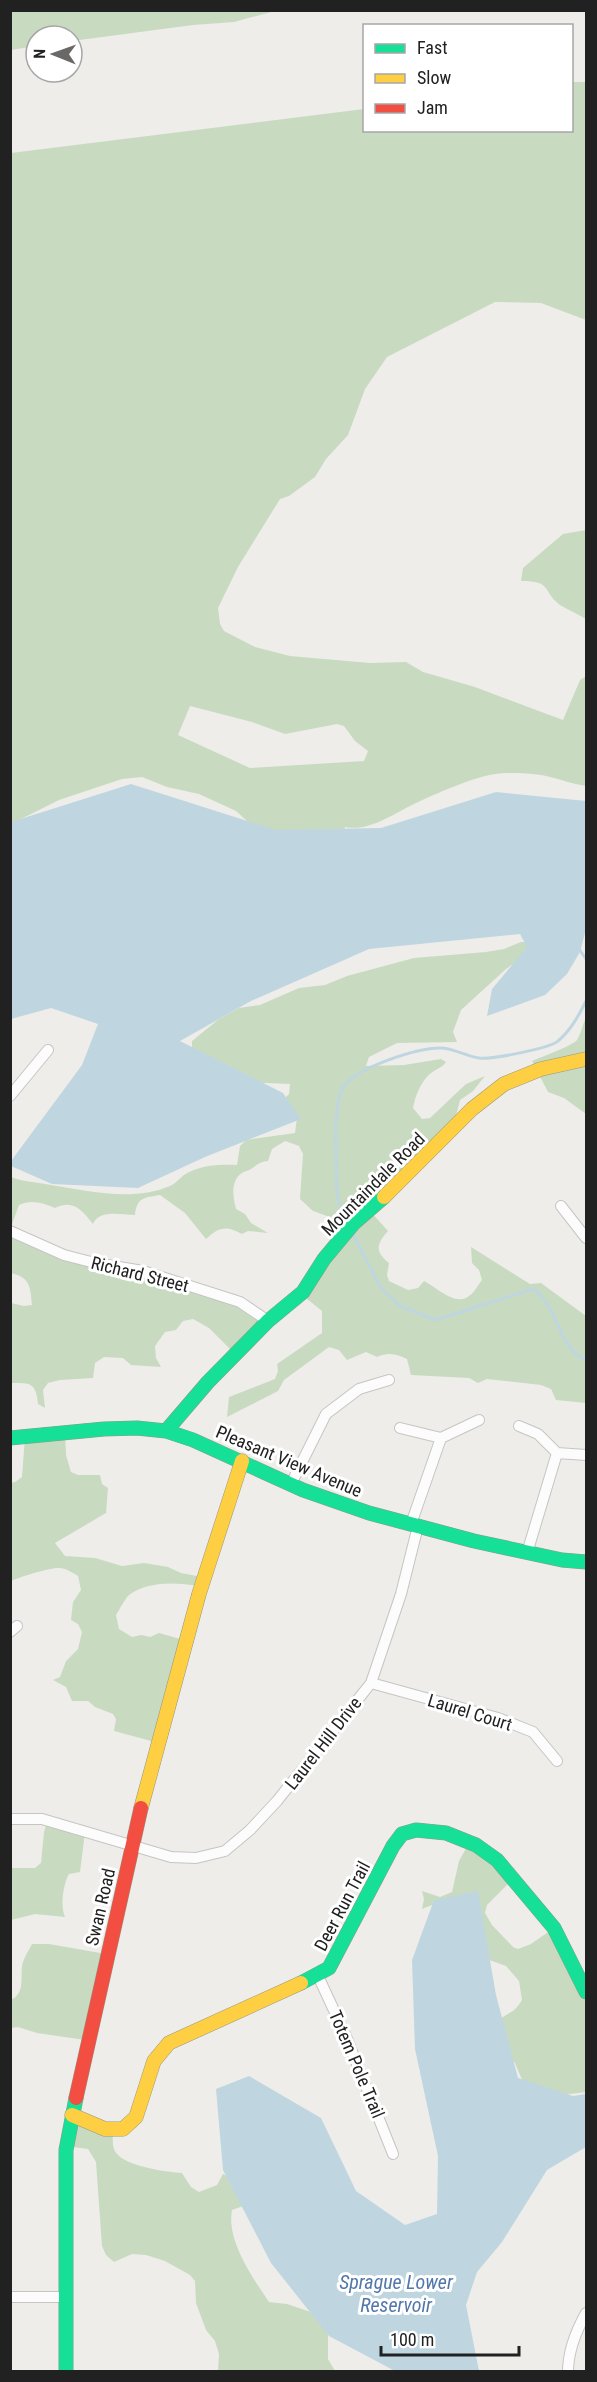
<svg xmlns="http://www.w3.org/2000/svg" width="597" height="2382" viewBox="0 0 597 2382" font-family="'Roboto Condensed',sans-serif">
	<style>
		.forest { fill: #c8dbc1; fill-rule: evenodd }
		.water { fill: #bfd6e0 }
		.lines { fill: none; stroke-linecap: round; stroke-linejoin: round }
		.stream { stroke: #bfd6e0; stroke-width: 3 }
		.street-casing { stroke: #c6c5c4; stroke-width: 12 }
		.fast-casing { stroke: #949882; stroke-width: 15 }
		.slow-casing { stroke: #949882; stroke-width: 15 }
		.jam-casing { stroke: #949882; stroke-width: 15 }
		.street { stroke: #fcfcfc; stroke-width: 10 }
		.fast { stroke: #16e098; stroke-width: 14 }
		.slow { stroke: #ffcf43; stroke-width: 14 }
		.jam { stroke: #f24e42; stroke-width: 14 }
		.labels { text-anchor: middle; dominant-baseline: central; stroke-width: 6; stroke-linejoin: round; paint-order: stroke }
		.street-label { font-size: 18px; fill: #212121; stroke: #fff }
		.water-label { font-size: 20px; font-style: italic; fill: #5277ab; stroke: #fff }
	</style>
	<rect width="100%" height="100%" fill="#eeedea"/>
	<path class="forest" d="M10,11L11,10L275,11L234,22L193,25L72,41V36H36V46L11,50Z
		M572,82H586V320L541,303L495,302L387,357L365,389L348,435L326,459L315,477L289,496L280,499L238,567L218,608L220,624L224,631L255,647L290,656L370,663L406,662L423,672L475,687L563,720L580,680L586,676V786C572,784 560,779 546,776C532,773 511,772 496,774C475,776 433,795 414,804C393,814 369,832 345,827L344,831L259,832L236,811L199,794L167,787L142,777L122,779L59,800L11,824V153L364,109V130H572ZM190,706L252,722L285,734L337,724L344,726L355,741L368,751L364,761L250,768L178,735Z
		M586,530V619C578,614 568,610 560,605C541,590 553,581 521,581L523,568L563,534Z
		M521,942H532L526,955L506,969L461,1010L453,1032L457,1042L397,1043L369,1057L366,1066L404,1065L441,1059L446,1062C442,1068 436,1069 431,1073C421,1081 415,1096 413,1108L422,1119L430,1118L466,1084L485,1076L473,1091L460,1100L455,1120L370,1211L388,1231C376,1244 375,1252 389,1263L387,1275L389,1281L408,1290L418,1288L424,1281C436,1287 456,1307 469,1296C474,1293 478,1285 482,1280L479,1270L472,1263L471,1247L530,1284L541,1283L586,1316V1403L556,1400L551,1389L541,1385L487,1379L478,1383L469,1378L411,1375L407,1359C395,1354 389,1352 377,1357L366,1352L347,1360L339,1350L329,1347L284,1380L278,1391L227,1417L229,1397L275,1379L278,1371L277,1364L322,1333V1311L301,1294L343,1232L327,1216L313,1211L300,1199L303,1154L299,1146L285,1141L272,1149L268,1161C260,1162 258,1164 251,1169C248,1171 245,1171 242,1173C230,1181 233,1197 236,1209L245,1214L251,1223L268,1233L248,1231L242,1234C227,1225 218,1227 206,1239L185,1213L160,1195C144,1198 137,1197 135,1215C120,1215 100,1209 93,1224C82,1210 73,1199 55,1208C43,1203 31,1199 19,1205L11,1227V1177C24,1182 37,1182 51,1185C89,1191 132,1202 170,1186C175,1184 179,1179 184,1175C199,1165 220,1164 237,1165L240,1146L246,1140L295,1133L297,1118L283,1100L289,1094L290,1084L213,1081L192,1069V1041L219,1019L239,1008L260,1005L299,988L325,985L347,976L414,958L486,952L504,949Z
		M586,1017V1114L564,1098L548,1092L532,1061C541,1057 572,1046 577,1040C581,1033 583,1024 586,1017Z
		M10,1231L96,1264L235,1300L266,1320L234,1353L209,1328L193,1319L183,1321L176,1330L165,1332L155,1346L156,1358L161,1367L131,1365L123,1358L104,1357L95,1363L93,1378L60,1380L48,1383L43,1390L45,1408L38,1404C36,1382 30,1383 11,1383V1303L24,1306L32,1305C30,1287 31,1278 11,1273Z
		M65,1433L66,1455L71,1472L78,1475H100L102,1484L108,1488L106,1513L55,1543L65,1556L95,1558L122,1566L144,1563L168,1567L181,1573L202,1577L198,1586C176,1582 148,1581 129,1595C124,1600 120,1609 116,1615L119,1629L132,1637L141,1635L150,1637L159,1633L184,1640L155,1742L114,1731L116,1719L113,1714L95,1707L88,1701H72L66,1687L53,1680L60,1677L66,1661L78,1649L82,1632L78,1624L71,1620L73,1602L81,1590L78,1576C73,1573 66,1568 59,1568C52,1567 19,1577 11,1581L10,1483L15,1482L22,1477L25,1437Z
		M47,1822L85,1832L80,1872L69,1874C63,1885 60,1906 65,1917L35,1914L11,1920V1868H35L41,1863L44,1832Z
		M469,1843L513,1879L487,1905L485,1913L492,1925L513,1947L518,1949L531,1944L554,1928L586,1993V2092L547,2097L523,2082L515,2063L498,2047C495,2004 507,2025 522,2000L519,1981L506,1966L484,1958L442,1901L422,1909L424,1899L422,1891L440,1897L452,1892L459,1861Z
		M32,1944H49L106,1954L85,2040L37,2033L18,2027L11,2028L10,2000C27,1994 19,1974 23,1962C25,1956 29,1950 32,1944Z
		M69,2121L113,2130C113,2135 112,2144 114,2149C119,2166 167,2172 182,2173L191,2187L199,2192L217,2185L223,2174L235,2179L249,2204L232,2210C226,2240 253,2278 269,2302L287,2304L317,2314L323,2321L328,2335V2359L335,2371H218L219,2354L215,2341L206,2330L196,2303L195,2281L190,2275L165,2261L146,2255L132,2254L114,2262L106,2255L102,2246L96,2162L88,2149L66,2146Z"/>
	<path class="water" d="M131,784L276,830L381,828L496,792L586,801V929L580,952L567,974L545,995L487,1016L492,989L527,947L520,934L369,949L251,1001L180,1041L283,1093L301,1119L205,1157L138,1188L52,1184L11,1166V1161L82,1065L98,1024L51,1008L11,1019V822Z
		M478,1891L496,1995L518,2078L573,2096L586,2094V2147L547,2170L502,2242L477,2272L466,2305L479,2371H395L329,2336L271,2263L223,2170L216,2089L249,2076L321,2118L356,2191L405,2225L437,2214L438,2156L415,2049L412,1960L434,1900Z"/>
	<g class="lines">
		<path class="stream" d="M579,949L586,959
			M347,1224C333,1203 337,1168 336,1144C335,1131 336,1096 344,1086C358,1067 417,1048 440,1048C454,1048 465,1056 479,1058C490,1060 551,1048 558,1041C571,1030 579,1015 586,1001
			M352,1232L380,1287L400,1306L436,1320L533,1289C558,1305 558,1349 586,1360"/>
		<g class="street-casing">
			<path id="street" d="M10,1096L48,1050
				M561,1206L586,1238
				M10,1231L64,1255L95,1263L143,1271L240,1302L268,1321
				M519,1426L538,1434L557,1453
				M400,1428L441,1438
				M291,1484L326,1414L359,1389L389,1380
				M411,1524L441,1438L479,1420
				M527,1553L557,1453L586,1455
				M10,1632L17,1626
				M371,1683L498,1718L533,1732L557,1761
				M10,1819H42L171,1857L196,1858L225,1851L250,1830L277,1801L371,1683L401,1594L418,1526
				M318,1976L345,2034L393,2154
				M10,2297H65
				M568,2372C568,2351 576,2331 586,2313"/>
		</g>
		<g class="fast-casing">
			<path id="fast" d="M166,1431L208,1382L268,1321L303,1292L324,1259L354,1223L384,1197
				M10,1438L104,1429L137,1428L166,1431L193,1440L303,1490L369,1513L474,1541L562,1560L586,1562
				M301,1983L329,1968L393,1846L402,1834L416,1830L446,1833L476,1845L497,1860L554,1928L586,1992
				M66,2372V2150L76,2098"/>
		</g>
		<g class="slow-casing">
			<path id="slow" d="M384,1197L472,1109L504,1084L541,1069L586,1059
				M141,1808L199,1594L242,1461
				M72,2115L105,2129H123L136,2117L154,2061L169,2043L301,1983"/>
		</g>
		<g class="jam-casing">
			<path id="jam" d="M76,2098L141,1808"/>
		</g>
		<use href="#street" class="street"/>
		<use href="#fast" class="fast"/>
		<use href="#slow" class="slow"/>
		<use href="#jam" class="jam"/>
	</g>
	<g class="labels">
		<g class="street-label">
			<text transform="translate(373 1184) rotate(-45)">Mountaindale Road</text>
			<text transform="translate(140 1274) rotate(14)">Richard Street</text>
			<text transform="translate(289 1461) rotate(23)">Pleasant View Avenue</text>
			<text transform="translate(470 1712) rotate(17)">Laurel Court</text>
			<text transform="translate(323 1743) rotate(-52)">Laurel Hill Drive</text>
			<text transform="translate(342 1906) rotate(-62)">Deer Run Trail</text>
			<text transform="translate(100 1907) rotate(-77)">Swan Road</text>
			<text transform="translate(357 2064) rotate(67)">Totem Pole Trail</text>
		</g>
		<g class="water-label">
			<text x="396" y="2282">Sprague Lower<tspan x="396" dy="23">Reservoir</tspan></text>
		</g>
	</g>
	<rect width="597" height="2382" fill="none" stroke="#212121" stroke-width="24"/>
	<rect x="363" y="24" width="210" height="108" fill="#ffffff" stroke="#a6a6a6" stroke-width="1.5"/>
	<rect x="375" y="44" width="30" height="9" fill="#16e098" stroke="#a6a6a6" stroke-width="1.5"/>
	<text x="417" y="54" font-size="18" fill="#212121">Fast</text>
	<rect x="375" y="74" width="30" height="9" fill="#ffcf43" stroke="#a6a6a6" stroke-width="1.5"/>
	<text x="417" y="84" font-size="18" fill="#212121">Slow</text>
	<rect x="375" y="104" width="30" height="9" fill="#f24e42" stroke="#a6a6a6" stroke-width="1.5"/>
	<text x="417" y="114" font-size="18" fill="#212121">Jam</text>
	<g transform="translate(54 54) rotate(271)"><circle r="28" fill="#ffffff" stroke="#a6a6a6" stroke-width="1.5"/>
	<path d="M0-4.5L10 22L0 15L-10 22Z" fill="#696867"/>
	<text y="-9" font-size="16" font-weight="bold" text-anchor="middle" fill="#212121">N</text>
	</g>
	<path d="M381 2346v9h138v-9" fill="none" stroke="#212121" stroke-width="3"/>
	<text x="390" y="2346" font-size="18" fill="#212121" stroke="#ffffff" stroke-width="4.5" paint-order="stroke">100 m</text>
</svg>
